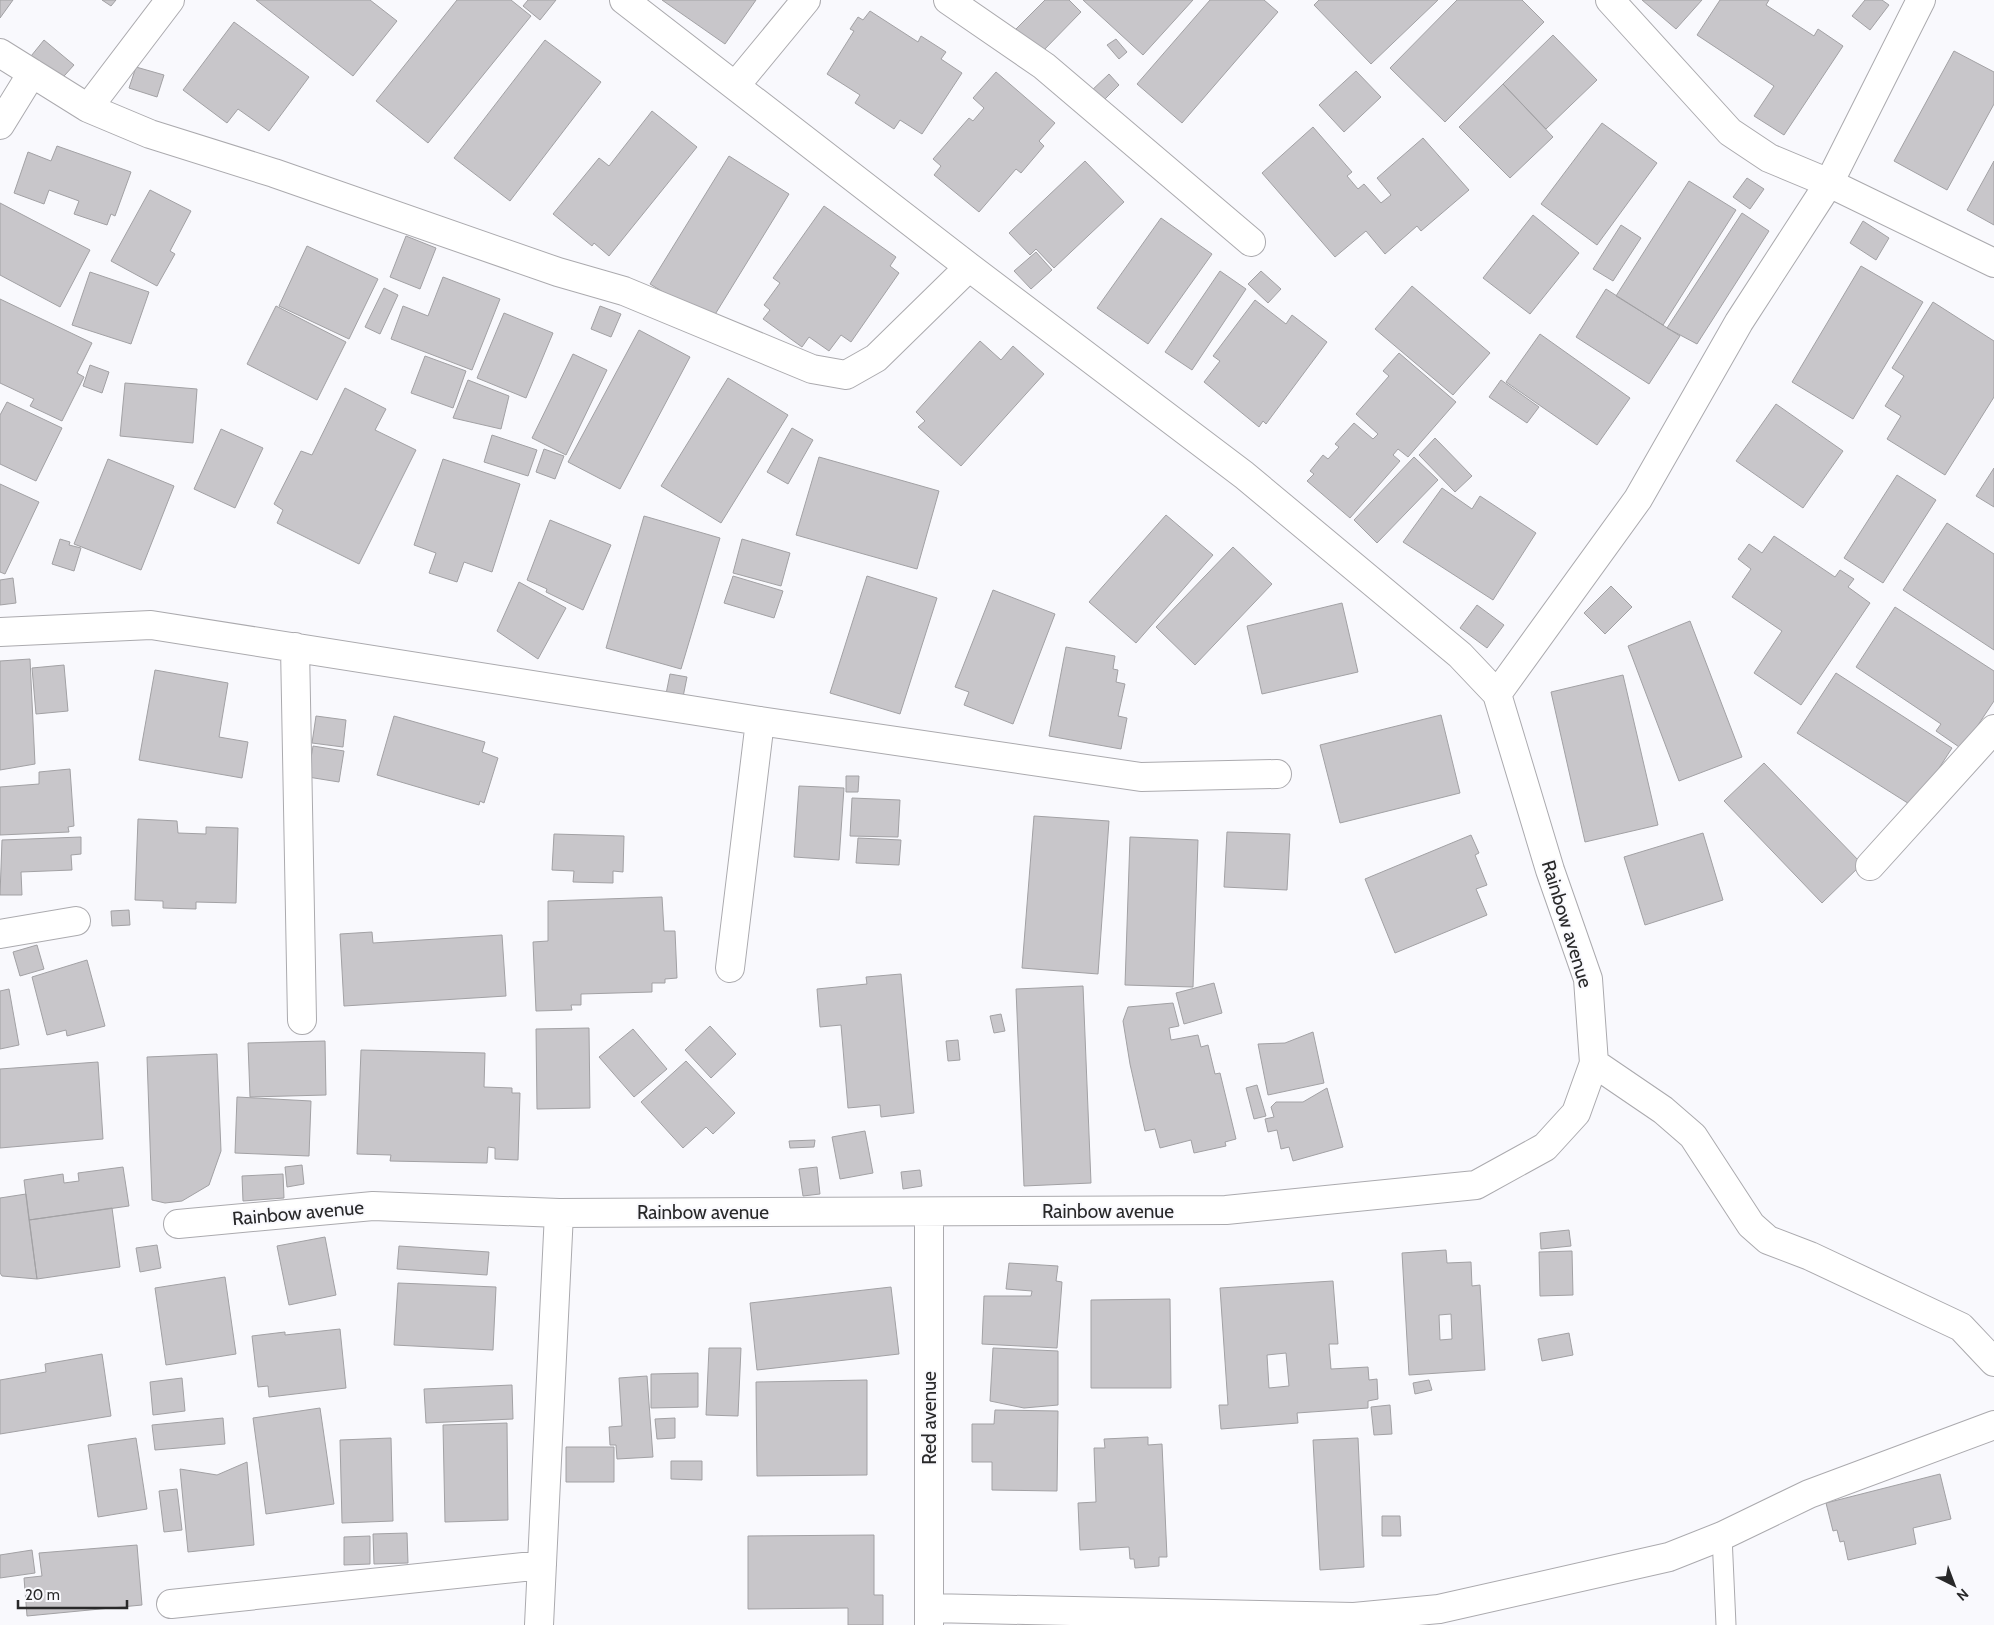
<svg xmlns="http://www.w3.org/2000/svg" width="1994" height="1625" viewBox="0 0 1994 1625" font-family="Cabin,sans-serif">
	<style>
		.building { fill: #c8c6ca; stroke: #a2a1a4; fill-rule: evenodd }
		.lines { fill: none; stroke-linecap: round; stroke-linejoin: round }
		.service-casing { stroke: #abaaae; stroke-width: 21 }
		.minor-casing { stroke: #abaaae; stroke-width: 30 }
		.service { stroke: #fff; stroke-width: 19 }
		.minor { stroke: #fff; stroke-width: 28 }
		.labels { text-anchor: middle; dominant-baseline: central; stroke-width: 4; stroke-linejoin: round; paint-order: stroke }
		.street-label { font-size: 19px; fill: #282829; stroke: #f9f9fd }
	</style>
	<rect width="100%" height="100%" fill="#f9f9fd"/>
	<path class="building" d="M0,0H13L0,18Z
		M102,0H116L111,6Z
		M256,0H370L397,21L353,76Z
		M457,0H511L531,16L428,143L376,101Z
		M528,0H556L540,20L523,6Z
		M662,0H756L725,44Z
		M1045,0H1069L1081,12L1041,53L1016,29Z
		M1083,0H1193L1143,55Z
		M1210,0H1264L1278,12L1182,123L1137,84Z
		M1319,0H1438L1371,64L1314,5Z
		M1457,0H1522L1544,22L1445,122L1390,68Z
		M1642,0H1702L1676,29Z
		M1720,0H1769L1766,5L1814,36L1818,29L1843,46L1784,135L1754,116L1774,86L1697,35Z
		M1865,0H1882L1889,5L1870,30L1852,16Z
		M870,11L918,42L921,36L946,52L941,59L962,73L922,134L900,120L894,129L855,103L860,95L827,74L854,31L850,29L858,17L863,20Z
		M234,22L309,77L269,131L238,109L227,123L183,90Z
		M1553,35L1597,80L1546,129L1503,84Z
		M1116,39L1127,52L1119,59L1107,45Z
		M44,40L74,65L56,85L27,61Z
		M545,40L601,82L510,201L454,158Z
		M1954,51L1994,72V104L1947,190L1894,161Z
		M136,67L164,75L157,97L129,88Z
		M1356,71L1381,97L1344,132L1319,105Z
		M996,72L1055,123L1039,141L1044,146L1021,173L1016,169L979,212L934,175L941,166L933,159L969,118L973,121L984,108L973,98Z
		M1109,74L1119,85L1101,103L1090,92Z
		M1503,84L1553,137L1510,178L1459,127Z
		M652,111L697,147L609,256L594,243L592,246L553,214L599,158L609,166Z
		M1602,123L1657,163L1597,245L1541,204Z
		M1313,127L1352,172L1347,176L1358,189L1364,184L1381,203L1391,195L1377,178L1423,138L1469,190L1421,231L1417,226L1385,254L1366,231L1335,257L1262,173Z
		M57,146L131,172L115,216L111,214L107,225L74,214L79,201L49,190L44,204L14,193L28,152L51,161Z
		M729,156L789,194L711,321L650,284Z
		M1085,161L1124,202L1054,268L1036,249L1030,255L1009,233Z
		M1994,161V225L1967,210Z
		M1747,178L1764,189L1750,209L1733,197Z
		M1689,181L1736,210L1663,325L1616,296Z
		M150,190L191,211L170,251L175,254L157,286L111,261Z
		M0,203L90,250L60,307L0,275Z
		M824,206L896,257L890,266L899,273L851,342L841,335L829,351L809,337L802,347L763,319L770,310L764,305L780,283L773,278Z
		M1742,213L1769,231L1697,344L1667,328Z
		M1533,215L1579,253L1530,314L1483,278Z
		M1161,218L1212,254L1148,344L1097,308Z
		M1863,221L1889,238L1876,260L1850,243Z
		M1621,225L1641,238L1613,281L1593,269Z
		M406,236L436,248L420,289L390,277Z
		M307,246L378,279L349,339L279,306Z
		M1036,252L1052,270L1031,289L1014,271Z
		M1861,266L1923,302L1853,419L1792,382Z
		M1220,271L1246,289L1192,370L1165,352Z
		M1261,271L1281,289L1268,303L1248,284Z
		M90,272L149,292L131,344L72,325Z
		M443,277L500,299L472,370L391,339L403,306L428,316Z
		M1412,286L1490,353L1453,395L1375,329Z
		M384,288L398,295L380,334L365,327Z
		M1606,289L1680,336L1649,384L1576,337Z
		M0,299L92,343L77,373L84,377L62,421L30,406L34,399L0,383Z
		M1255,300L1286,324L1292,315L1327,342L1266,424L1263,421L1259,427L1204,382L1220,361L1213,356Z
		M1933,302L1994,341V397L1945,475L1887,439L1901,416L1885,406L1904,376L1892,368Z
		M276,306L346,342L317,400L247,364Z
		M600,306L621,314L611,337L591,329Z
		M504,313L553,333L526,398L477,378Z
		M639,330L690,357L620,489L568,462Z
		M1540,334L1630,398L1597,445L1506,382Z
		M980,341L1001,360L1013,346L1044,374L961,466L918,427L925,421L916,412Z
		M1399,353L1456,402L1408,457L1398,449L1393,455L1400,461L1350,518L1307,481L1314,474L1310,471L1323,455L1328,459L1339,447L1335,444L1354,423L1373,439L1378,434L1356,414L1389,376L1383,371Z
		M573,354L607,370L566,455L532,438Z
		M425,356L466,371L453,408L411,393Z
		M90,365L109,372L102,393L83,386Z
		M728,378L788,415L721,523L661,486Z
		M468,380L509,396L501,429L453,418Z
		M1501,380L1539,407L1527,423L1489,397Z
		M125,383L197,389L193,443L120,436Z
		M345,388L386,409L375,430L416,450L359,564L277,523L283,510L274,504L301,451L312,455Z
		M7,402L62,428L36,481L0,464V415Z
		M1776,404L1843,451L1803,508L1736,461Z
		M792,428L813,440L788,484L767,472Z
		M221,429L263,448L235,508L194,489Z
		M492,435L537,450L528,476L484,462Z
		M1435,438L1472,476L1455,492L1419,455Z
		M544,449L564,456L555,479L536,472Z
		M819,457L939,491L917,569L796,535Z
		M1414,457L1438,480L1377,543L1354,520Z
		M108,459L174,486L141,570L74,544Z
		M443,459L520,484L492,572L464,562L457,582L429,573L436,553L414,545Z
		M1994,468V507L1976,496Z
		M1897,475L1936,500L1883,583L1844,558Z
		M0,484L39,502L5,574L0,572Z
		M1442,488L1472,509L1480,496L1536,533L1493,600L1403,542Z
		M1166,515L1213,555L1136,643L1089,602Z
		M644,516L720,538L681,669L606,648Z
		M550,520L611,545L583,610L546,592L547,589L527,580Z
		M1947,523L1994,554V650L1903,590Z
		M1774,536L1835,577L1840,570L1854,579L1848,587L1870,603L1801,705L1754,673L1782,631L1732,597L1751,569L1738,559L1749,544L1762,553Z
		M60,539L70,542L69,545L81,548L74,571L52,564Z
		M742,539L790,553L781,586L733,573Z
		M1233,547L1272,584L1195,665L1156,627Z
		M733,576L783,591L774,618L724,603Z
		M867,576L937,598L900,714L830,693Z
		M13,578L16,603L0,605V580Z
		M519,582L566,608L538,659L497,631Z
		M1611,586L1632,607L1605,634L1584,613Z
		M993,590L1055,614L1013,724L964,705L969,692L955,687Z
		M1342,603L1358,672L1262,694L1247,626Z
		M1477,605L1504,625L1487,648L1460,628Z
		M1895,607L1994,671V701L1962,749L1936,731L1941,724L1856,667Z
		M1690,621L1742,757L1679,781L1628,646Z
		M1066,647L1115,656L1113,669L1118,670L1116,682L1125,684L1118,716L1127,718L1121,749L1049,736Z
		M30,659L35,764L0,770V661Z
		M64,665L68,711L36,714L32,668Z
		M155,670L228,683L219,737L248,742L242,778L139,760Z
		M1836,673L1952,748L1914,807L1797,733Z
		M670,674L687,677L683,697L666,694Z
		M1623,675L1658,825L1585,842L1551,692Z
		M1441,715L1460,793L1340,823L1320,745Z
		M316,716L346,720L343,747L312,743Z
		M394,716L485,742L482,752L498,758L484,803L480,801L479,805L377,775Z
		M313,746L344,751L339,782L308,777Z
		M1764,763L1862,864L1822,903L1724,801Z
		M70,769L74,826L68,827L69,832L0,835V787L39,784V772Z
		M846,776H859L858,792H846Z
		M799,786L844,788L839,860L794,857Z
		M852,798L900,800L898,837L850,836Z
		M1034,816L1109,821L1098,974L1022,968Z
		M138,819L177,821L178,833L206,834V827L238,828L236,903L196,902V909L163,908V901L135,900Z
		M1227,832L1290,834L1287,890L1224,887Z
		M1703,833L1723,900L1645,925L1624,857Z
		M554,834L624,836L623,872L613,871V883L573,882L574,871L552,870Z
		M1471,835L1479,853L1475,855L1487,885L1476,889L1487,915L1395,953L1365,879Z
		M81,837V854L71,855L72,870L21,872L22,895H0L2,840Z
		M1130,837L1198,840L1193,987L1125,985Z
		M858,838L901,840L899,865L856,863Z
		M662,897L664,931H675L677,978L665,979V983H652V992L581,994V1005H571L572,1010L536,1011L533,942L548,941V901Z
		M129,910L130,925L112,926L111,911Z
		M372,932L373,943L502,935L506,996L344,1006L340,934Z
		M37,945L44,969L20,976L13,952Z
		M87,960L105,1026L67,1036L66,1030L47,1035L32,977Z
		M901,974L914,1113L881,1117L880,1105L848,1108L841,1025L820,1027L817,989L867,984L866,977Z
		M1214,983L1222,1013L1184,1024L1176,993Z
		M1083,986L1091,1183L1024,1186L1016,989Z
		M9,989L19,1045L0,1049V991Z
		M1173,1003L1179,1026L1169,1028L1171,1040L1198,1035L1201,1047L1208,1045L1215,1074L1220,1073L1236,1139L1225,1142L1226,1146L1194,1153L1191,1140L1160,1148L1155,1129L1145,1131L1130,1064L1123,1021L1128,1007Z
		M1001,1014L1005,1031L994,1033L990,1016Z
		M710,1026L736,1054L711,1078L685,1050Z
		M589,1028L590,1108L537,1109L536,1029Z
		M633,1029L667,1069L634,1097L599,1057Z
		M1313,1032L1324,1083L1268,1095L1258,1044L1285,1043Z
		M958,1040L960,1060L948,1061L946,1041Z
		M325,1041L326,1095L250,1097L248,1043Z
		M361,1050L485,1053L484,1087L512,1088V1093H520L518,1160L495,1159V1148L488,1147L487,1163L390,1161L391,1155L357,1154Z
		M217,1054L221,1151L209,1185L182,1201L165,1203L152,1200L147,1057Z
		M686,1061L735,1113L713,1134L706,1127L683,1148L641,1102Z
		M98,1062L103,1139L0,1148V1069Z
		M1257,1085L1266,1116L1254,1119L1246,1088Z
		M1327,1088L1343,1147L1293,1161L1289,1147L1281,1149L1277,1130L1268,1132L1265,1119L1274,1117L1271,1107L1276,1102H1303Z
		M237,1097L311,1101L309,1156L235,1153Z
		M865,1131L873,1173L840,1179L832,1137Z
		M815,1140L814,1147L790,1148L789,1141Z
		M302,1165L304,1184L287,1187L285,1167Z
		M123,1167L129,1206L29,1220L24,1180L63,1174L64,1183L79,1181L78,1173Z
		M817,1167L820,1194L803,1196L799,1169Z
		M920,1170L922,1186L903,1189L901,1172Z
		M283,1174L284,1198L243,1201L242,1176Z
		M26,1194L37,1279L2,1276L0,1273V1198Z
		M112,1208L120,1267L37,1279L29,1220Z
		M1569,1230L1571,1246L1541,1249L1540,1233Z
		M325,1237L336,1295L289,1305L277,1246Z
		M157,1245L161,1268L140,1272L136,1248Z
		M399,1246L489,1252L487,1275L397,1269Z
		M1446,1250L1447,1263L1471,1262L1472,1286L1480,1285L1485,1370L1409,1375L1402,1253ZM1451,1314L1452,1339L1440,1340L1439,1315Z
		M1572,1251L1573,1295L1540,1296L1539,1252Z
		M1009,1263L1058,1266L1056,1281L1062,1282L1057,1348L982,1344L984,1296H1031L1032,1291L1006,1289Z
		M225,1277L236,1354L166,1365L155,1288Z
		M1333,1281L1338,1344H1329L1331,1369L1368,1367L1369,1380L1377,1379L1378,1399L1368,1401V1408L1297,1413L1298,1423L1221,1429L1219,1405H1228L1220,1288ZM1286,1353L1289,1386L1269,1388L1267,1355Z
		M398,1283L496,1287L493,1350L394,1345Z
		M891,1287L899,1354L757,1370L750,1303Z
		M1170,1299L1171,1388H1091V1300Z
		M340,1329L346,1388L269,1397L268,1386L258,1387L252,1336L285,1332V1335Z
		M1569,1333L1573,1355L1542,1361L1538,1339Z
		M709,1348H741L738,1416L706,1415Z
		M993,1348L1058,1351V1405L1024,1408L990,1401Z
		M102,1354L111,1416L0,1434V1380L46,1372L45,1364Z
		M698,1373V1407L651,1408V1374Z
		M647,1376L653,1457L617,1459L616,1445H610L609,1427L622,1426L619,1378Z
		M182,1378L185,1411L153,1415L150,1382Z
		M867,1380V1475L757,1476L756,1382Z
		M1429,1380L1432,1390L1415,1394L1413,1383Z
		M512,1385L513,1419L426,1423L424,1389Z
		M1390,1405L1392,1434L1374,1435L1371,1407Z
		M320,1408L334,1504L266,1514L253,1418Z
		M995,1410L1058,1411L1057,1491L992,1490V1462H972V1424H994Z
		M223,1418L225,1444L155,1450L152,1425Z
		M675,1418V1438L657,1439L655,1419Z
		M507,1423L508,1520L445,1522L443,1425Z
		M1148,1437V1445L1162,1444L1167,1557H1159V1566L1135,1568L1134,1559H1130L1129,1547L1080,1550L1078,1503L1096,1502L1094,1448H1105L1104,1439Z
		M136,1438L147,1509L98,1517L88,1445Z
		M391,1438L393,1521L342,1523L340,1440Z
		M1358,1438L1364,1567L1320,1570L1313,1440Z
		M566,1447H614V1482H566Z
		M671,1461H702V1480L671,1479Z
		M247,1462L254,1545L188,1552L180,1469L217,1475Z
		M1940,1474L1951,1519L1913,1528L1916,1544L1848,1560L1844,1541L1840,1542L1837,1530L1833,1531L1826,1503Z
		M177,1489L182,1530L164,1532L159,1491Z
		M1382,1516H1400L1401,1536H1382Z
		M407,1533L408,1563L374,1564L373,1534Z
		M874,1535V1595H883V1625H848V1608L748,1609V1536Z
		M370,1536V1564L344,1565V1537Z
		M137,1545L142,1605L27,1616L24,1578L42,1576L39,1553Z
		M32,1550L35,1573L0,1578V1555Z"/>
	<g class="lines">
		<g class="service-casing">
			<path id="service" d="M1722,1536L1726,1625"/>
		</g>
		<g class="minor-casing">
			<path id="minor" d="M948,0L1044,66L1251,242
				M1610,0L1730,132L1769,158L1829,183L1994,263
				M0,53L88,108L150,134L274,173L558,272L624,291L812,369L846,375L876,358L969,267
				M736,85L806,0
				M88,108L170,0
				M0,125L32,73
				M0,632L151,625L760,721L1141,777L1277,774
				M295,647L302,1020
				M1497,694L1638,499L1739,322L1829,183L1921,0
				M1870,866L1994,729
				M0,934L76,921
				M730,968L760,721
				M1594,1063L1663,1110L1693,1136L1751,1225L1768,1240L1810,1256L1961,1327L1994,1362
				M178,1224L373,1206L559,1213L1226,1210L1476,1185L1545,1147L1576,1113L1594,1063L1588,979L1550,870L1497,694L1460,655L1244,475L969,267L624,0
				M171,1604L542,1565
				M929,1608L1354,1617L1439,1609L1669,1557L1722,1536L1809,1494L1994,1425
				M539,1625L559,1213
				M929,1625V1212"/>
		</g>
		<use href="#service" class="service"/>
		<use href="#minor" class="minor"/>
	</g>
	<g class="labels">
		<g class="street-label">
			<text transform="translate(1567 924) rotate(73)">Rainbow avenue</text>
			<text x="1108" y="1211">Rainbow avenue</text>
			<text x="703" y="1212">Rainbow avenue</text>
			<text transform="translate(298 1213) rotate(-5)">Rainbow avenue</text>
			<text transform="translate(929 1418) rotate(-90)">Red avenue</text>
		</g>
	</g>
	<g transform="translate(1954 1585) rotate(138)" stroke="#f9f9fd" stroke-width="4" paint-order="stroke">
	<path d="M0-4L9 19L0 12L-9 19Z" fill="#282829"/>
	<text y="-8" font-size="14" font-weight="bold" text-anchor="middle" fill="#282829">N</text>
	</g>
	<path d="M18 1600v8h109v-8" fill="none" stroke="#282829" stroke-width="2.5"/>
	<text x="25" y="1600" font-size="15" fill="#282829" stroke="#f9f9fd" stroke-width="4" paint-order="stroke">20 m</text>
</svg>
